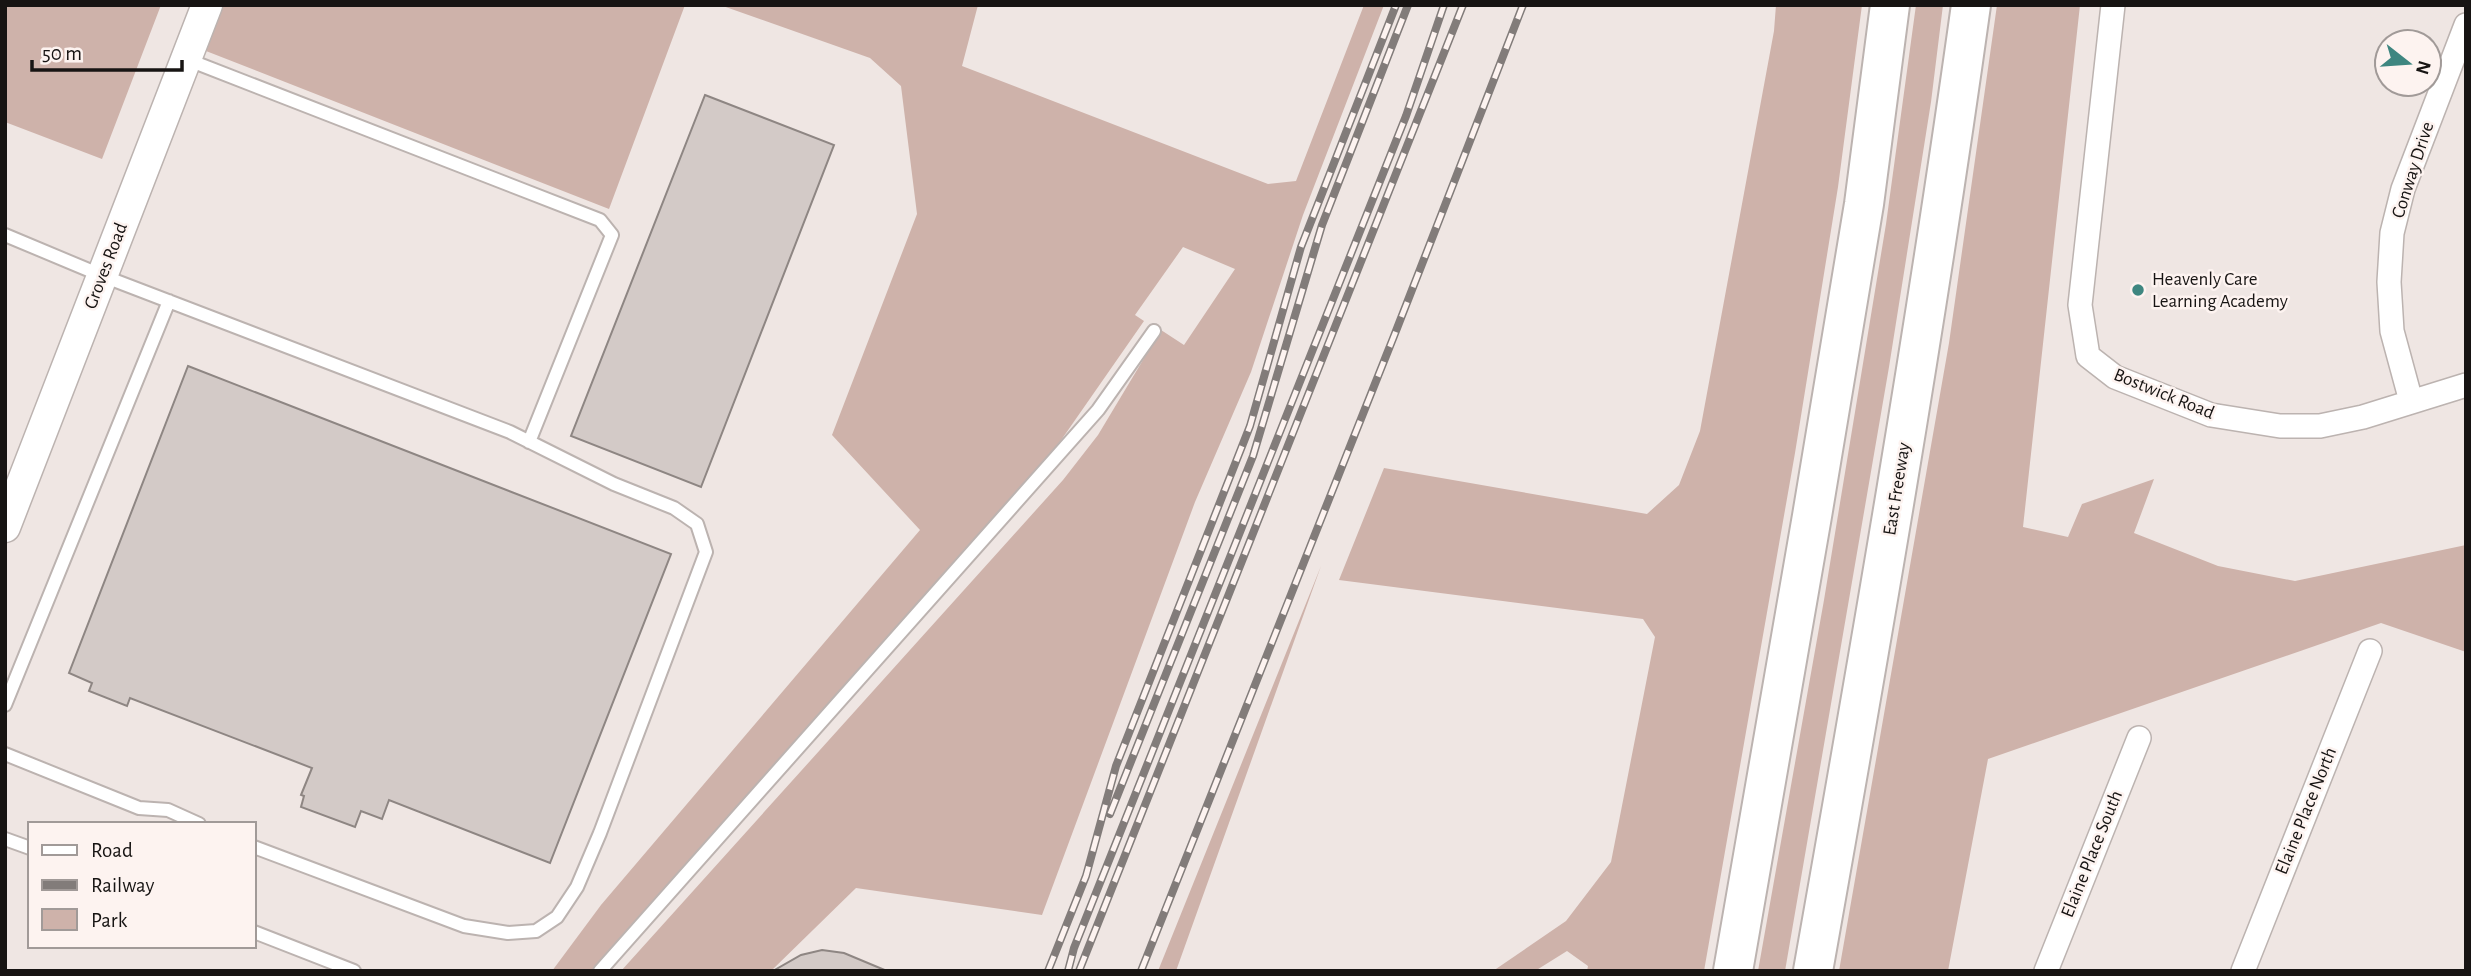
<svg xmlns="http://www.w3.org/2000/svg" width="2471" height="976" viewBox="0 0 2471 976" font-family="'Alegreya Sans',sans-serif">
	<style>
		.green { fill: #ceb2aa }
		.building { fill: #d3cac7; stroke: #8e8683; stroke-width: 2 }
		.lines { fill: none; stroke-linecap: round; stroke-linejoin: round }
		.service-casing { stroke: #bcb3b0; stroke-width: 16 }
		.minor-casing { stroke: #bcb3b0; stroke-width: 26 }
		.tertiary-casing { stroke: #bcb3b0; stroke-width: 33 }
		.motorway-casing { stroke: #bcb3b0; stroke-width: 42 }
		.service { stroke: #fff; stroke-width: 12 }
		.minor { stroke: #fff; stroke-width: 23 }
		.tertiary { stroke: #fff; stroke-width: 30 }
		.motorway { stroke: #fff; stroke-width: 38 }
		.rail-casing { stroke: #827c7a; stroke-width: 8 }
		.rail { stroke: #fdf3f0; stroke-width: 5; stroke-dasharray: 16; stroke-linecap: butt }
		.poi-dot { fill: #3e8680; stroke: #fdf3f0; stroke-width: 2.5 }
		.labels { text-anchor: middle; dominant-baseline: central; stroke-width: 5; stroke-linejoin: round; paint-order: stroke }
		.street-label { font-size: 19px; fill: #171413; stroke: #fdf3f0 }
		.poi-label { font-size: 19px; fill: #171413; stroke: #fdf3f0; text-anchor: start }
	</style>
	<rect width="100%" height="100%" fill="#efe6e3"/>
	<path class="green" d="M5,5H161L102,159L5,122Z
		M223,5H685L609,209L206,51Z
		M720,5H978L962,66L1268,184L1296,181L1364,5H1384L1303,215L1251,372L1195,502L1042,915L856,888L771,971H621L1063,480L1098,435L1161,330L1184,345L1235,269L1183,247L1135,315L1144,321L1057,446L811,729L597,971H552L601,905L920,530L832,435L917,214L901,86L870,58Z
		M1776,5H1862L1838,187L1795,453L1704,971H1587L1588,966L1567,951L1535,971H1493L1566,921L1611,862L1655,637L1643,619L1339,580L1384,468L1647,514L1679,485L1700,431L1774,31Z
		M1916,5H1943L1931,102L1889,367L1785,971H1758L1824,600L1886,224Z
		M1997,5H2080L2023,527L2068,537L2082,504L2154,479L2134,533L2218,566L2295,581L2466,545V652L2381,623L1988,759L1948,971H1839L1949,343Z
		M1321,566L1176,971H1158Z"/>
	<path class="building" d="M705,95L834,145L701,487L571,436Z
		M188,366L671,554L550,863L389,800L382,819L361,811L355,827L301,807L304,796L301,795L312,768L130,698L127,706L89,691L92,683L69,673Z
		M822,950L844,953L887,971H773L801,955Z"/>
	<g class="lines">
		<g class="service-casing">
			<path id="service" d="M186,59L600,220L612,235L529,442
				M5,235L103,276L510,432L614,484L674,508L697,524L706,552L600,833L577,887L557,917L536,931L508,933L464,926L254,847
				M5,705L169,301
				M5,754L139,808L168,810L199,824
				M5,839L30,848
				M254,932L354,971
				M600,971L1098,410L1154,331"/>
		</g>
		<g class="minor-casing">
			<path id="minor" d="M2113,5L2080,305L2088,356L2115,377L2211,415L2280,426H2320L2363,417L2466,385
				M2411,401L2392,331L2389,282L2392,233L2403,189L2466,25
				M2046,971L2139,738
				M2243,971L2370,651"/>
		</g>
		<g class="tertiary-casing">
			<path id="tertiary" d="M5,527L207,5"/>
		</g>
		<g class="motorway-casing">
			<path id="motorway" d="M1733,971L1812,516L1864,204L1890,5
				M1813,971C1870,650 1926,328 1971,5"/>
		</g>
		<use href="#service" class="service"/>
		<use href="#minor" class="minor"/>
		<use href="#tertiary" class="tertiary"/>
		<use href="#motorway" class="motorway"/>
		<g class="rail-casing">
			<path id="rail" d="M1110,814L1253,456L1322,225L1408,5
				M1048,971L1086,876L1116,766L1250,426L1301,247L1396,5
				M1068,971L1074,948L1406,116L1444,5
				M1079,971L1463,5
				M1141,971L1394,336L1523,5"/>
		</g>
		<use href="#rail" class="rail"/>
	</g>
	<circle class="poi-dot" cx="2138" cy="290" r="7"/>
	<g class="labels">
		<g class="street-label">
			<text transform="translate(2413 170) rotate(-72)">Conway Drive</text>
			<text transform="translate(106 266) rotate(-69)">Groves Road</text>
			<text transform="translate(2164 394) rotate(22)">Bostwick Road</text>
			<text transform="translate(1897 489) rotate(-81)">East Freeway</text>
			<text transform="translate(2306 811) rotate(-68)">Elaine Place North</text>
			<text transform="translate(2092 854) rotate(-68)">Elaine Place South</text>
		</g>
		<g class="poi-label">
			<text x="2152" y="279">Heavenly Care<tspan x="2152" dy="22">Learning Academy</tspan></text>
		</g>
	</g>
	<rect width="2471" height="976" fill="none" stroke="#171413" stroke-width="14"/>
	<rect x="28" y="822" width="228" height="126" fill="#fdf3f0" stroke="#a19a98" stroke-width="2"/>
	<rect x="42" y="845" width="35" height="10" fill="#ffffff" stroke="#a19a98" stroke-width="2"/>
	<text x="91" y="857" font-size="21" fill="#171413">Road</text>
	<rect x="42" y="880" width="35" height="10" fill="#827c7a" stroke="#a19a98" stroke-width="2"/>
	<text x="91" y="892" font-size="21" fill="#171413">Railway</text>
	<rect x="42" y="909" width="35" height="21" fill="#ceb2aa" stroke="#a19a98" stroke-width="2"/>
	<text x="91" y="927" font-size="21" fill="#171413">Park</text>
	<g transform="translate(2408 63) rotate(107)"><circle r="33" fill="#fdf3f0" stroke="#a19a98" stroke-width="2"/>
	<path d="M0-5L12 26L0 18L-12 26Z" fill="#3e8680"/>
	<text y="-10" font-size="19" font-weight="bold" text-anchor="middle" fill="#171413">N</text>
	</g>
	<path d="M32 60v10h150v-10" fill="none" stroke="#171413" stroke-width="3.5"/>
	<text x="42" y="60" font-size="21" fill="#171413" stroke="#fdf3f0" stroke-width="5" paint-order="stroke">50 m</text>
</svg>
